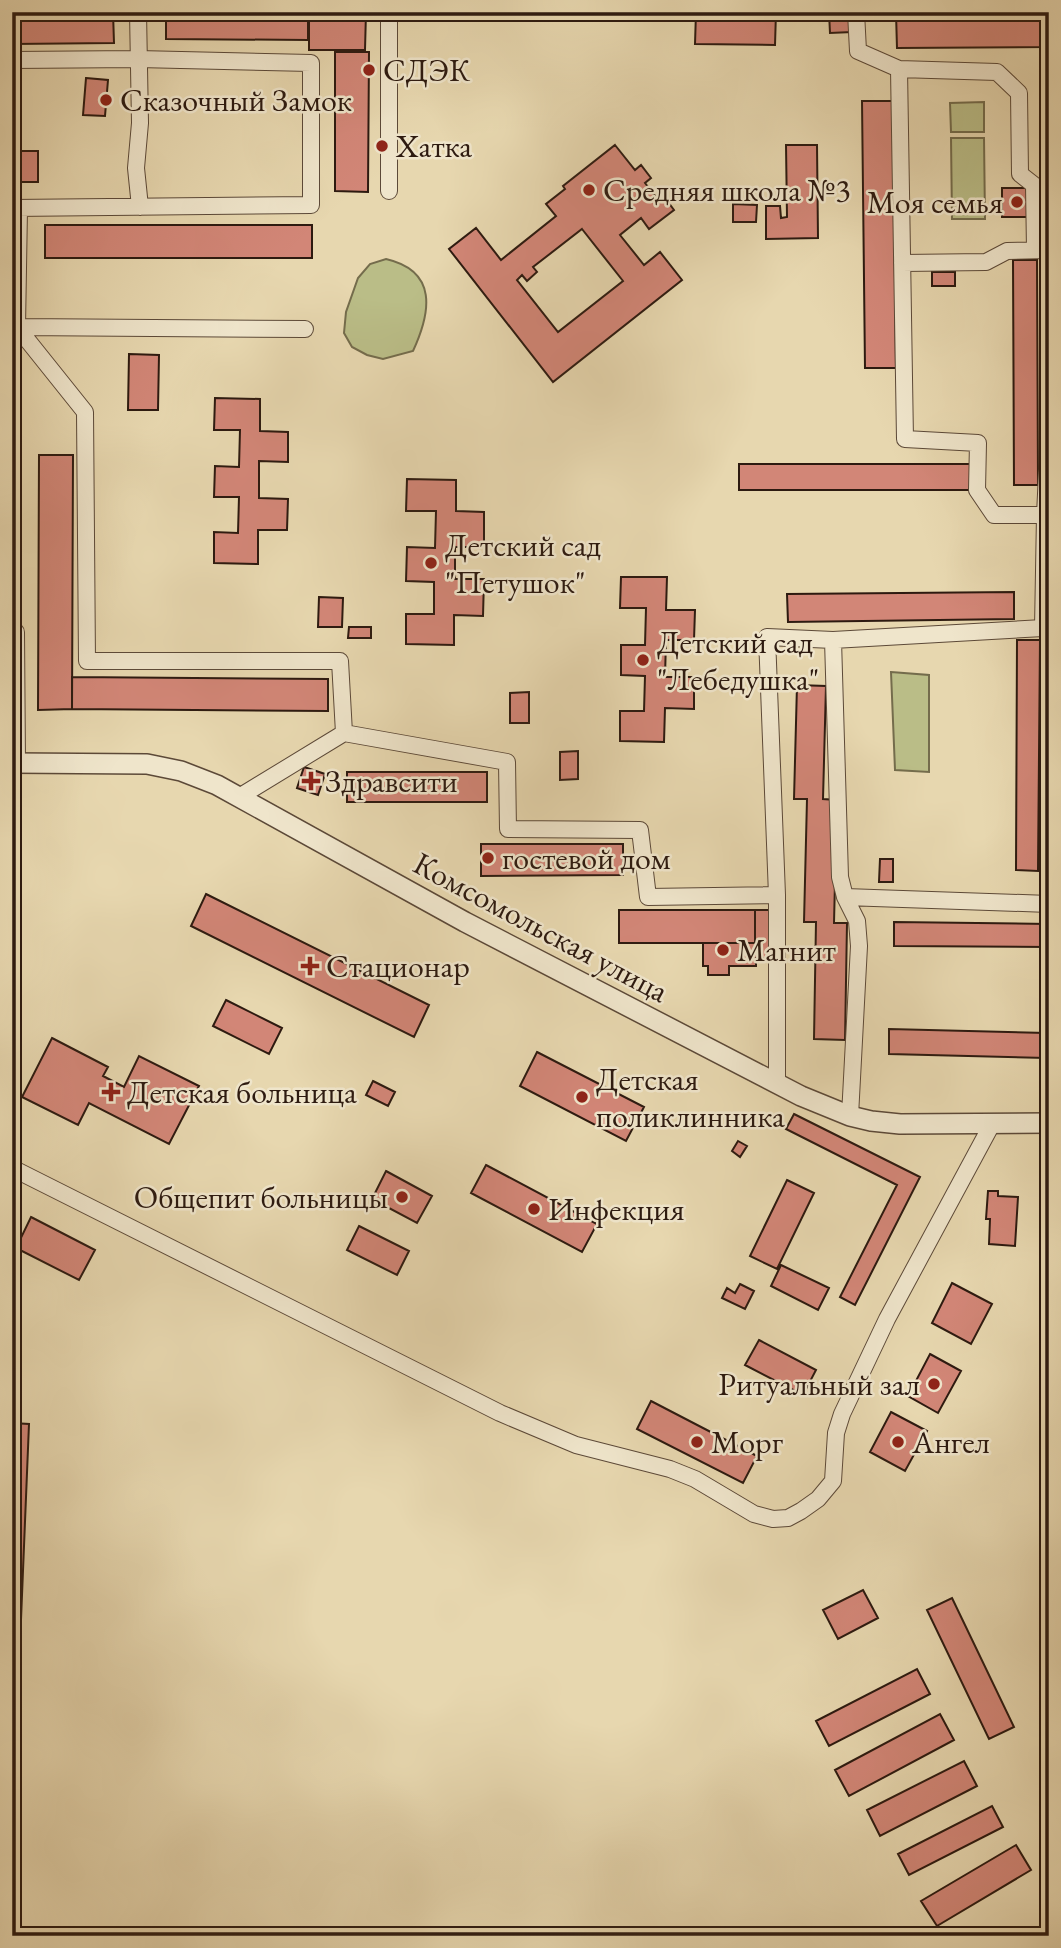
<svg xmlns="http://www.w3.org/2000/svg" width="1061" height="1948" viewBox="0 0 1061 1948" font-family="'EB Garamond',serif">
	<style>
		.park { fill: #babd87; stroke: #746c4c; stroke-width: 2 }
		.building { fill: #d28677; stroke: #2d1a10; stroke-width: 2; fill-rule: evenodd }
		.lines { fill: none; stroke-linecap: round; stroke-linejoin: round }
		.minor-casing { stroke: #5c4938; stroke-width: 18 }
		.tertiary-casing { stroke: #5c4938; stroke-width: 22 }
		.minor { stroke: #efe5cb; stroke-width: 16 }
		.tertiary { stroke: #efe5cb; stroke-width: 19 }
		.poi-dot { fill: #8f2418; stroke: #efe5cb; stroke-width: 2.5 }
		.labels { text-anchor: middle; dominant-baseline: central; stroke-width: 5; stroke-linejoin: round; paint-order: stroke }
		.poi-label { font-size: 32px; fill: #2d1a10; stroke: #efe5cb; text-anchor: start }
		.street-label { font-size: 32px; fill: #2d1a10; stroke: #efe5cb }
	</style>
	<rect width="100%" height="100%" fill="#e7d7af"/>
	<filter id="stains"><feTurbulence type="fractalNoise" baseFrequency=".00286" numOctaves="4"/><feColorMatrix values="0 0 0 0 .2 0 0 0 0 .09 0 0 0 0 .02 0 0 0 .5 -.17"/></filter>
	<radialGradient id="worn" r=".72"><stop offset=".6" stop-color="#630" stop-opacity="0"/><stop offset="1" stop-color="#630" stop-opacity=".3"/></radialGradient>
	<path class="park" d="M984,102V132H951L950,103Z
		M951,138H984L985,219H952Z
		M386,259C438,271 431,312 413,351L383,359L367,355L352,347L344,333L346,312L358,278L370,264Z
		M891,672L929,675V772L895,770Z"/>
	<path class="building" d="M12,12H113L114,43L12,44Z
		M166,12H308V40L166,39Z
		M309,12H366L365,50H309Z
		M696,12H776L775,45L695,44Z
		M829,12H851L852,32L830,33Z
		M1049,12V47L897,48L896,13Z
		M335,52H369L368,192L335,191Z
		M86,78L108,80L105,116L83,115Z
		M862,101H893L896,368H865Z
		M615,145L635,170L641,165L651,178L645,183L660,202L665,198L674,210L649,229L641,218L620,235L644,265L660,252L682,280L553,382L449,249L476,228L501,260L556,216L546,204L565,189L563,186ZM582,229L623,281L558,332L517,280L522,275L527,281L537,272L533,267Z
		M786,145H817L818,238L766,239V206H780L781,218L787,217Z
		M12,151H38V182H12Z
		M1002,188H1031V217H1002Z
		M733,204L757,205L756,222H733Z
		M45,225H312V258H45Z
		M1013,260H1037L1038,485H1014Z
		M932,272H955V286H932Z
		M129,354L159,355L158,410H128Z
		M215,398L260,399V431L288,432V462L259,461V498L288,499L287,530H258V564L214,563V532L238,533L239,497H214L215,466L239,467L240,430H214Z
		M39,455H73L72,709L38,710Z
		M739,464H971V490H739Z
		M407,479L456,480V511L484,512V547H455V579H484L483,616L454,615V645L406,644V614H434V582L406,581L407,547L435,548L436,511H406Z
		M621,577H667L666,610H695L694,640H666L665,677H694V709L665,708L664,742L620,741V711H644L645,676L621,675V645H645L646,608H620Z
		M1014,592V619L788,622L787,594Z
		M319,597L343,598L342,627H318Z
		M349,627H371V638H348Z
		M1017,640H1040L1038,871L1016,870Z
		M72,677L328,679V711L72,709Z
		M797,685L826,686L823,799L837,800L834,923H847L845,1040L814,1039L816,922H804L807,799H794Z
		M529,692V723H510V693Z
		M578,751V779L560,780V752Z
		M304,767L325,774L318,795L297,788Z
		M347,772H487V802H347Z
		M481,844H623V875L481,876Z
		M880,859H893V882H879Z
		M206,894L429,1005L414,1037L191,926Z
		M619,910H755V943H619Z
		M755,910H773V958H756V966H729V975H708V966H703V943H755Z
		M894,922L1049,924L1048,947L894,946Z
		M226,1000L282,1028L269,1054L213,1026Z
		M889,1029L1046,1033V1058L889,1054Z
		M52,1038L108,1067L103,1076L124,1087L139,1056L199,1086L169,1144L89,1103L78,1125L22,1097Z
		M537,1052L644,1107L626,1141L520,1086Z
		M373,1081L395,1092L388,1106L366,1095Z
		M794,1114L920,1177L855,1305L840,1297L897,1185L786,1129Z
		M738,1141L747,1146L740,1157L732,1151Z
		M486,1165L597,1224L582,1252L471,1193Z
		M386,1171L432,1196L417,1223L372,1199Z
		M787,1180L814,1193L777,1269L750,1256Z
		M988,1191H998V1196L1018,1197L1015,1246L989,1244L990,1219H986Z
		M31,1217L95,1250L79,1280L16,1248Z
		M359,1226L409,1251L397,1275L347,1250Z
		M781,1265L829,1288L818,1310L771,1286Z
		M952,1283L992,1304L971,1344L932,1323Z
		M740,1284L754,1291L745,1309L722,1298L727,1288L735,1293Z
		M759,1340L816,1370L803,1395L745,1365Z
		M930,1354L961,1371L938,1413L908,1396Z
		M651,1401L757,1456L743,1483L637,1429Z
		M891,1412L927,1431L905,1471L870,1452Z
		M12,1423L29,1424L20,1644H12Z
		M863,1590L878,1618L838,1639L823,1610Z
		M952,1598L1014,1727L989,1739L927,1610Z
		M917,1669L930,1694L829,1746L816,1721Z
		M940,1714L954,1740L849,1796L835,1770Z
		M964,1761L977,1786L880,1836L867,1810Z
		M992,1806L1003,1827L909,1875L898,1854Z
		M1016,1845L1031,1870L937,1926L921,1901Z"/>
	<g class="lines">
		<g class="minor-casing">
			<path id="minor" d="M138,12L140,123L136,168L140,207
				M389,12V191
				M856,12L858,51L899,69L905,439L978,443L977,490L994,515H1045L1047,473H1049
				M12,60L138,59L311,63V205L12,208
				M899,69L997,72L1019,93L1020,174L1034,185L1035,250
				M902,263L986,262L1007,251L1049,250
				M12,327H17L19,209
				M17,327L85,412L87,661H340L344,733L239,797
				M17,327L305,329
				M16,632L17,763
				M344,733L507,762L508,829L640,830L648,897L777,895V1084
				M777,895L767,637L833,640
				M845,897L1049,904
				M850,1116L859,946L857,921L845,897L840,877L833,640L1043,628L1045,515
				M12,1168L500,1413L576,1445L670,1469L695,1479L754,1514L773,1519L788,1518L801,1511L818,1499L833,1481L836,1433L842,1414L887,1319L992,1124"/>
		</g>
		<g class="tertiary-casing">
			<path id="tertiary" d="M12,763L147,764L181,771L217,785L465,922L801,1096L850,1116L871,1121L900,1124L1049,1123"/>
		</g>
		<use href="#minor" class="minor"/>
		<use href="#tertiary" class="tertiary"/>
	</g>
	<g class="poi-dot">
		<circle cx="369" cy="70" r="7"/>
		<circle cx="106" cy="100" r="7"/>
		<circle cx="382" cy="146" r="7"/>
		<circle cx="589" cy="190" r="7"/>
		<circle cx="1017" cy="202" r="7"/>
		<circle cx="431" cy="563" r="7"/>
		<circle cx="643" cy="660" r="7"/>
		<path d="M307.5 770.5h7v7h7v7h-7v7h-7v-7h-7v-7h7z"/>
		<circle cx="488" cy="858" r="7"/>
		<circle cx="723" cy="950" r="7"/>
		<path d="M306.5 955.5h7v7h7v7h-7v7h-7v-7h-7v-7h7z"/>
		<path d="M107.5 1081.5h7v7h7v7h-7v7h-7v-7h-7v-7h7z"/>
		<circle cx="582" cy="1097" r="7"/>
		<circle cx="402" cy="1197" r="7"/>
		<circle cx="534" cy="1209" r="7"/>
		<circle cx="934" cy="1384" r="7"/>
		<circle cx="697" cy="1442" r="7"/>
		<circle cx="898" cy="1442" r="7"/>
	</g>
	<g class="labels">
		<g class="poi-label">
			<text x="383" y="70">СДЭК</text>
			<text x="120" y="100">Сказочный Замок</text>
			<text x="396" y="146">Хатка</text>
			<text x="603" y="190">Средняя школа №3</text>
			<text x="1003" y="202" text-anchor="end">Моя семья</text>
			<text x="445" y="545">Детский сад<tspan x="445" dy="37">"Петушок"</tspan></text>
			<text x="657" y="642">Детский сад<tspan x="657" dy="37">"Лебедушка"</tspan></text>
			<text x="325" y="781">Здравсити</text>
			<text x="502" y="858">гостевой дом</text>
			<text x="737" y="950">Магнит</text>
			<text x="326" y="966">Стационар</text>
			<text x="596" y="1079">Детская<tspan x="596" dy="37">поликлинника</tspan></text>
			<text x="127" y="1092">Детская больница</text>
			<text x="388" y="1197" text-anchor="end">Общепит больницы</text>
			<text x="548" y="1209">Инфекция</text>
			<text x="920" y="1384" text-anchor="end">Ритуальный зал</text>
			<text x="711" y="1442">Морг</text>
			<text x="912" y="1442">Ангел</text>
		</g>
		<g class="street-label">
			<text transform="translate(541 927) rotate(28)">Комсомольская улица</text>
		</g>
	</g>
	<rect width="1061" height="1948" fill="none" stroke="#e7d7af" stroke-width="42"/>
	<rect x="14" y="14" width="1033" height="1920" fill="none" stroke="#2d1a10" stroke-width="3.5"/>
	<rect x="21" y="21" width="1019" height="1906" fill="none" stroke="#2d1a10" stroke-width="2"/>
	<rect width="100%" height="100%" filter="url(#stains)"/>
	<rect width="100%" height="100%" fill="url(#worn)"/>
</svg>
